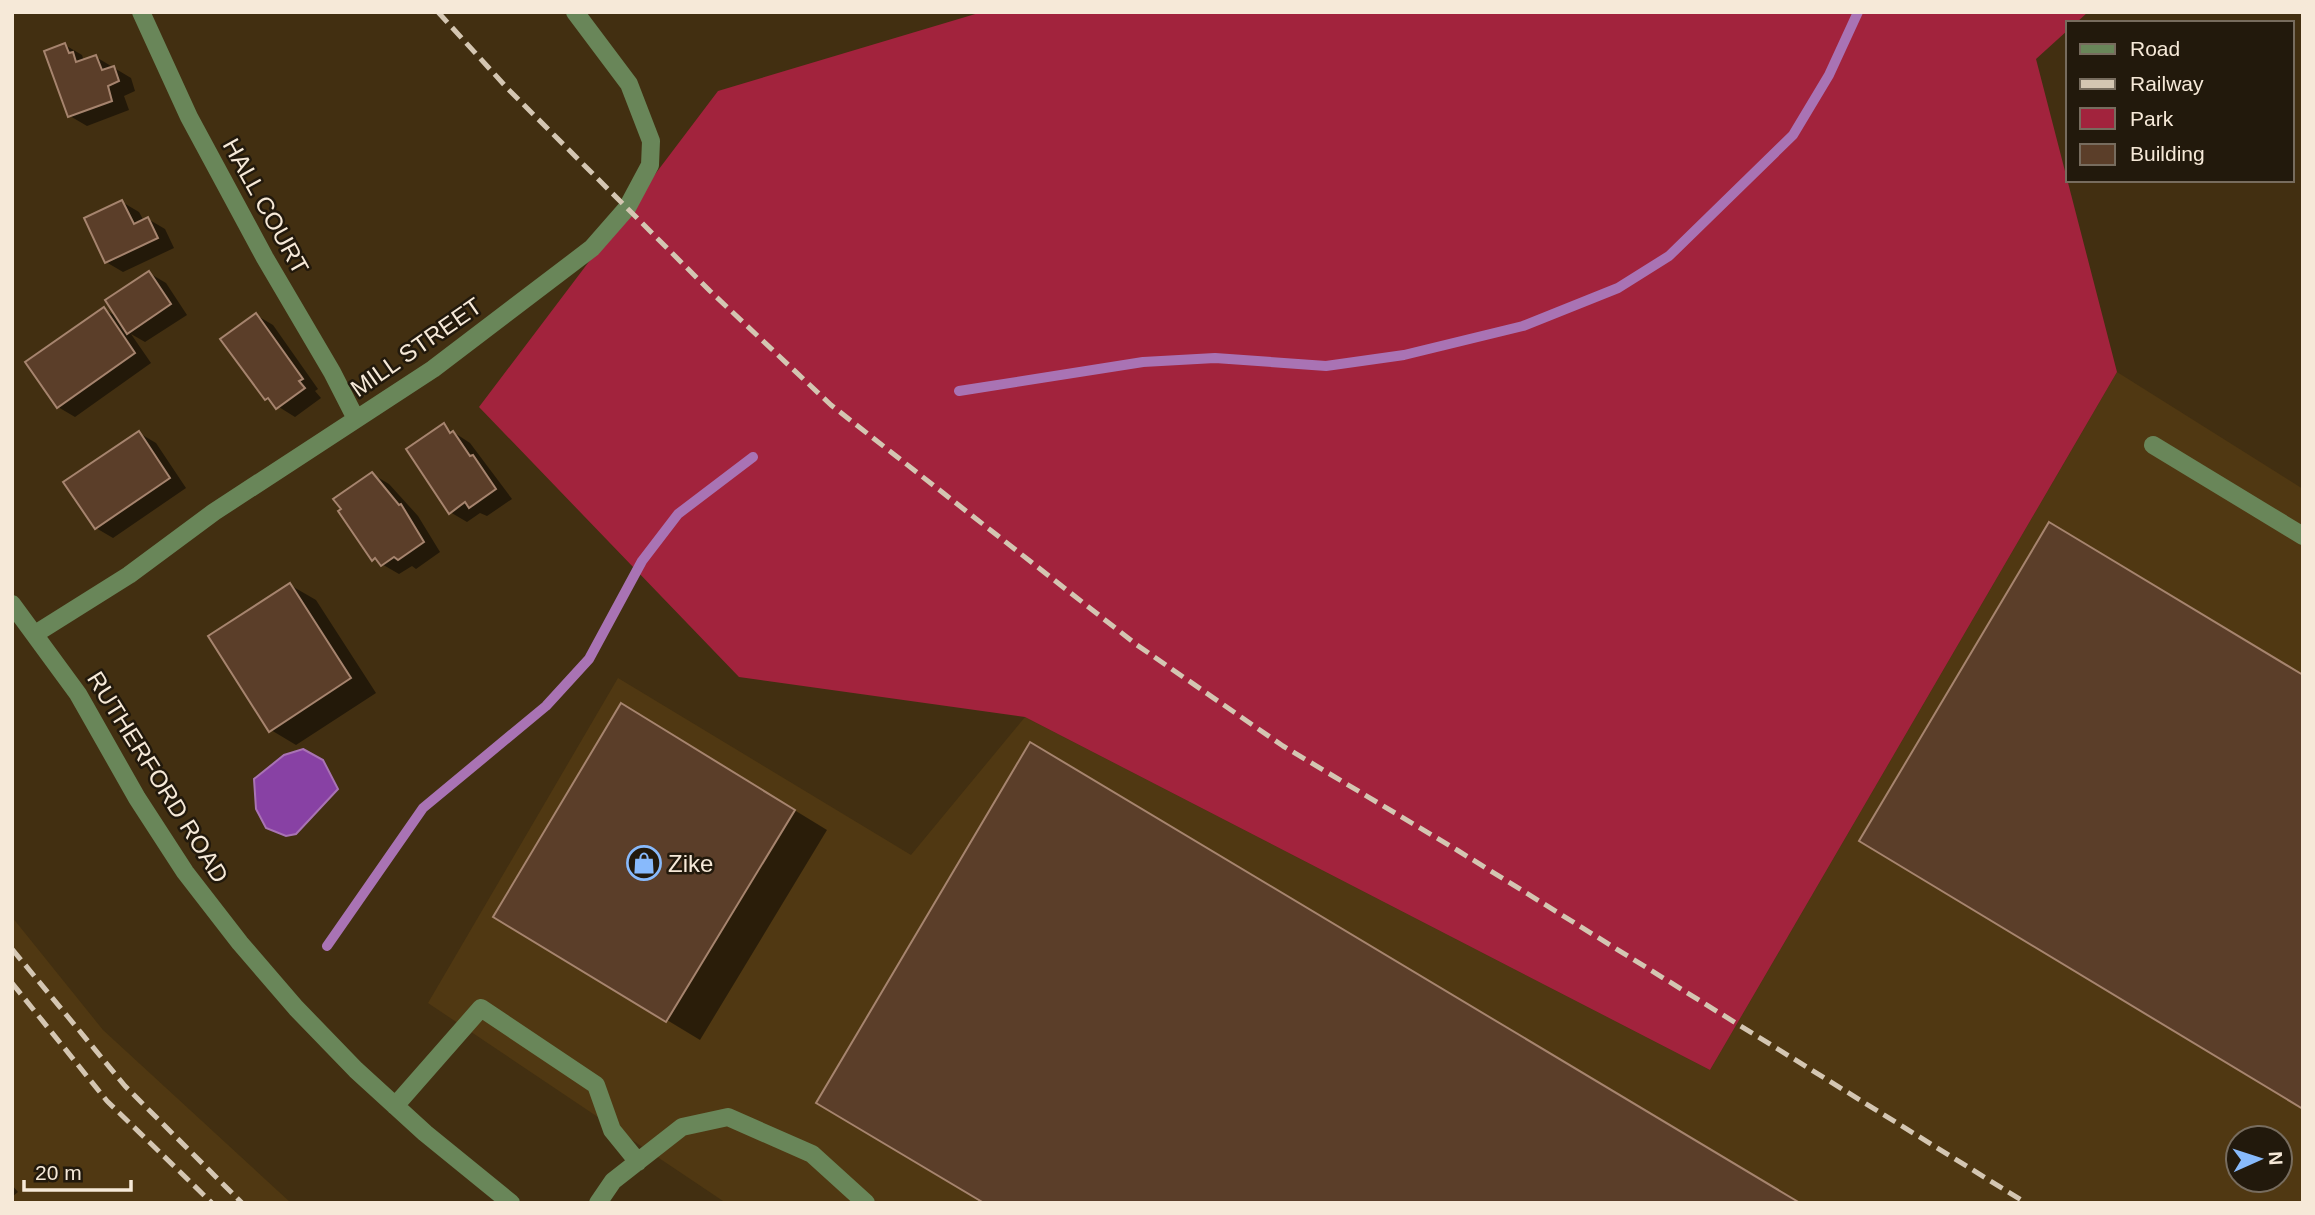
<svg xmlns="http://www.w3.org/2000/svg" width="2315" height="1215" viewBox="0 0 2315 1215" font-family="Helvetica,sans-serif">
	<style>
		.built { fill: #503812; fill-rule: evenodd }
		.green { fill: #a2233d }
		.water { fill: #8841a4; stroke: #a973b4; stroke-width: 2 }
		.shadow { fill: #0007 }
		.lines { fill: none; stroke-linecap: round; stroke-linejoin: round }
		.stream { stroke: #a973b4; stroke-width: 10 }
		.building { fill: #5b3e29; stroke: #a6846e; stroke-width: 2 }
		.minor { stroke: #698659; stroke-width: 18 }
		.rail { stroke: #d4c6b2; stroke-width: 5; stroke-dasharray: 14 7; stroke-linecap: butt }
		.labels { text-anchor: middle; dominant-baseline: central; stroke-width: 5; stroke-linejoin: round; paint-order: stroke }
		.street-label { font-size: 24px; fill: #f6e9d8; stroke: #22190c }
		.poi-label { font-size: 24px; fill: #f6e9d8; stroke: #22190c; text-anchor: start }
	</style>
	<rect width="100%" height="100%" fill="#422f11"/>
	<path class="built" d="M2117,372L2303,489V1203H726L428,1003L618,678L911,855L1025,717L1710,1070ZM2238,1138H2280V1180H2238Z
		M12,917L103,1030L291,1203H12Z"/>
	<path class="green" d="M982,12H2088L2076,23H2068V30L2036,59L2117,372L1710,1070L1025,717L739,677L479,407L718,91Z"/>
	<path class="water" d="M303,749L323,760L338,789L296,834L286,836L266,828L256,809L254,779L284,755Z"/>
	<path class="shadow" d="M65,45L82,55L84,61L96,57L131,78L135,91L124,96L129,110L87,126L70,116Z
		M122,202L139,212L144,221L148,219L165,229L174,248L123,272L106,262Z
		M149,273L166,283L187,315L145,342L131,334L151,363L75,417L58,407L104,309L119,318Z
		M256,315L273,325L318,389L315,391L321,398L295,417L266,399Z
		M444,426L470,443L512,499L487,516L480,513L467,522L450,512Z
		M139,433L156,443L186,488L113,538L96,528Z
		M372,474L389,484L418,516L440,552L416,569L412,566L399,574L373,559Z
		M290,585L316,600L376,693L296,745L271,730Z
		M655,725L827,830L700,1040L495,916Z
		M12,1185L18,1192L12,1197Z"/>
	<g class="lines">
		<path class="stream" d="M959,391L1143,362L1215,358L1326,366L1404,355L1523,326L1618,288L1669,256L1793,135L1829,75L1858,12
			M327,946L423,808L546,706L589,659L642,561L678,514L753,457"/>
	</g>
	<path class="building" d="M65,43L69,53L73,52L76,62L96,55L102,70L114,66L119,81L108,86L112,101L68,117L44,51Z
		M122,200L134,224L148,217L158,238L105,263L84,218Z
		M149,271L171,304L127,334L105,300Z
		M104,307L135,353L57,408L25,362Z
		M256,313L303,379L299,381L305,388L276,409L268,398L265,400L220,339Z
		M444,423L450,433L453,431L470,456L473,455L496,489L469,508L465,502L449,514L406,449Z
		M139,431L170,478L95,529L63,482Z
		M372,472L399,505L401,504L424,542L398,560L394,557L381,566L375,558L372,561L338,511L341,509L333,499Z
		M2049,522L2303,675V1109L1859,841Z
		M290,583L351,678L269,732L208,636Z
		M621,703L795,810L666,1022L493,917Z
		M1030,742L1800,1203H984L816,1103Z"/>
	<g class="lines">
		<path class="minor" d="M141,12L189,117L265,258L332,372L356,419
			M2153,445L2303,536
			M12,604L78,694L137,798L185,872L240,943L296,1008L356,1070L425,1133L511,1203
			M35,634L129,575L214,512L433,369L592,248L627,208L650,165L651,141L629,84L575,12
			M395,1106L481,1008L596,1085L612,1130L638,1162
			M598,1203L613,1181L682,1127L728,1117L812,1154L866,1203"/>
		<path class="rail" d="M438,12L508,89L710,291L831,405L1137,645L1283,746L1457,850L2026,1203
			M12,949L125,1086L242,1203
			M12,983L107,1101L212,1203"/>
	</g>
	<defs>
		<g id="shop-ring" transform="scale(1.75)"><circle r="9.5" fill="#22190c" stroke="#88bafc" stroke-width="1.5"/><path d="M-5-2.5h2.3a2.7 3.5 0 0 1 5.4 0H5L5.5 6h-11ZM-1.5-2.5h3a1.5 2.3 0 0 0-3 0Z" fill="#88bafc"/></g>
	</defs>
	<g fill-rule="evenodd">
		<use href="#shop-ring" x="644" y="863"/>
	</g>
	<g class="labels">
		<g class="street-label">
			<text transform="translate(266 206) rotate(61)">HALL COURT</text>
			<text transform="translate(416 347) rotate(-35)">MILL STREET</text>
			<text transform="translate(158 777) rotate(58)">RUTHERFORD ROAD</text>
		</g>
		<g class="poi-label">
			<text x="668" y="863">Zike</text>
		</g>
	</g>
	<rect width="2315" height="1215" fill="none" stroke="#f6e9d8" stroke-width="28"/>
	<rect x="2066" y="21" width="228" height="161" fill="#22190c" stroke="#776c5e" stroke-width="2"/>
	<rect x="2080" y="44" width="35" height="10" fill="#698659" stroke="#776c5e" stroke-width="2"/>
	<text x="2130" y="56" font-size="21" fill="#f6e9d8">Road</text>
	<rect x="2080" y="79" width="35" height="10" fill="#d4c6b2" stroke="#776c5e" stroke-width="2"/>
	<text x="2130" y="91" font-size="21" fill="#f6e9d8">Railway</text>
	<rect x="2080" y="108" width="35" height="21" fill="#a2233d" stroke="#776c5e" stroke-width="2"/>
	<text x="2130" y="126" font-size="21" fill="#f6e9d8">Park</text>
	<rect x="2080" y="144" width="35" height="21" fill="#5b3e29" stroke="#776c5e" stroke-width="2"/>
	<text x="2130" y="161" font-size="21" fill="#f6e9d8">Building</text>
	<g transform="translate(2259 1159) rotate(87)"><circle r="33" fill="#22190c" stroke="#776c5e" stroke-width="2"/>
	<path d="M0-5L12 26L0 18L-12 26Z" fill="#88bafc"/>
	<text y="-10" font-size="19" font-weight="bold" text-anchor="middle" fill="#f6e9d8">N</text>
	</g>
	<path d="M24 1180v10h107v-10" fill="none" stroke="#f6e9d8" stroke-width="3.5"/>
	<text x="35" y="1180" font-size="21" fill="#f6e9d8" stroke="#22190c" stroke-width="5" paint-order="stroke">20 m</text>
</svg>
